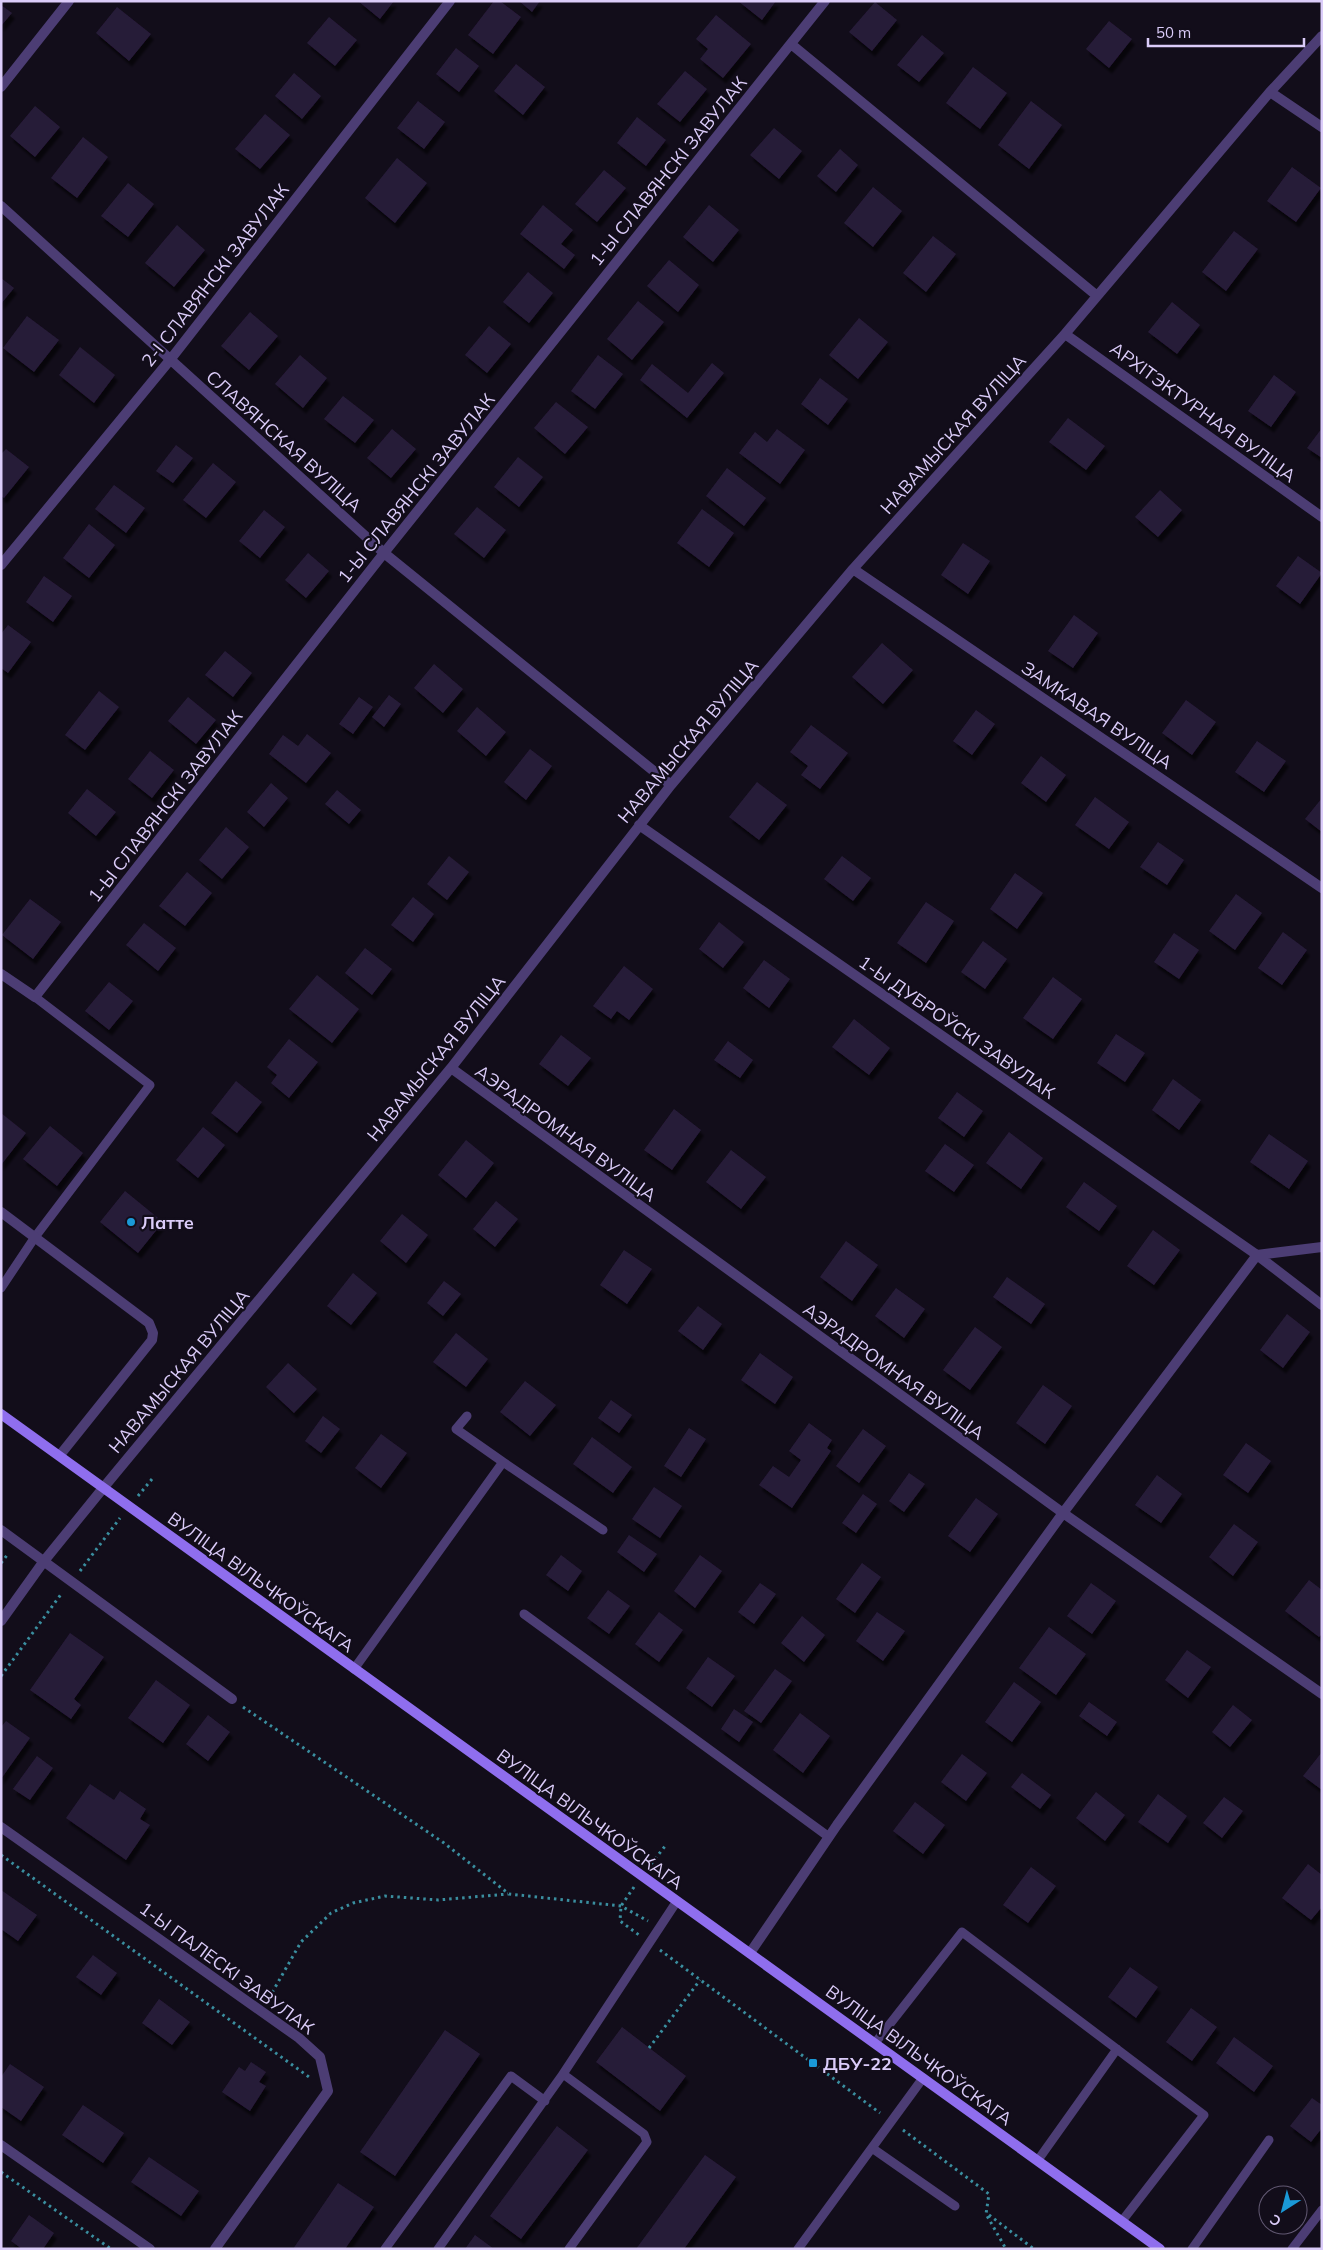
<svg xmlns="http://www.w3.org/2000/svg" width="1323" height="2250" viewBox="0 0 1323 2250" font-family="Mulish,sans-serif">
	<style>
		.building { fill: #281b39; filter: url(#shadow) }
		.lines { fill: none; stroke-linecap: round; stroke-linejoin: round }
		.path { stroke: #3a8e9f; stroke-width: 3; stroke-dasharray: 2.5 4; stroke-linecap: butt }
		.service { stroke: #4c3d74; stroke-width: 9 }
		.minor { stroke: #4c3d74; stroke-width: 10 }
		.secondary { stroke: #8f6eee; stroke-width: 10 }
		.poi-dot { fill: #1a99d7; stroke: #120d1a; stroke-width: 2 }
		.labels { text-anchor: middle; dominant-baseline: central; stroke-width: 4.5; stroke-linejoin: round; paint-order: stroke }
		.street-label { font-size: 18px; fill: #dbccf9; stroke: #120d1a }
		.poi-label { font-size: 18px; font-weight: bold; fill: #dbccf9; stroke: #120d1a; text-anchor: start }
	</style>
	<defs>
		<filter id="shadow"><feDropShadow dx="3" dy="5.5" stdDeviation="1" flood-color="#0009"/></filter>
	</defs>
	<rect width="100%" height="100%" fill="#120d1a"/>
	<path class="building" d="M358,1H394L380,19Z
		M494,1H500L521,17L493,54L468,35Z
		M519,1H540L532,12Z
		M738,1H776L762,20Z
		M875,2L897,20L872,51L849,32Z
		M1,5L12,13L1,26Z
		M117,7L151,34L129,61L96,33Z
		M716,15L751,44L723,78L700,59L708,49L696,39Z
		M329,17L357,40L335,66L307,43Z
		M1109,21L1132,39L1109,68L1086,49Z
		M922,35L944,53L919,82L897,65Z
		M456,48L479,66L459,92L436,74Z
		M516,64L545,87L523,115L494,91Z
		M973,67L1007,93L980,129L946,103Z
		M685,71L707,89L680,122L657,104Z
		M294,73L321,96L302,119L275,96Z
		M418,101L445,122L424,149L397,128Z
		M1031,101L1062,125L1029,169L998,145Z
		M35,106L60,127L35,157L10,136Z
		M265,114L290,135L260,169L235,149Z
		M637,117L666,140L646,166L617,143Z
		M774,128L802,151L779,179L750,155Z
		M83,137L108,157L77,198L51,178Z
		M840,149L858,165L836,192L817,176Z
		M397,158L427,183L395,223L365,198Z
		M1292,167L1321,188L1296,222L1267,201Z
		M604,170L626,188L597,222L575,204Z
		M128,183L154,204L128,237L101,216Z
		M873,187L902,211L873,247L844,223Z
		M543,205L573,230L561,244L575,255L564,269L520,234Z
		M709,205L739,230L713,262L683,237Z
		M177,225L205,250L174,287L145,263Z
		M1234,231L1258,249L1226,291L1202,272Z
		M933,236L956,254L926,292L903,273Z
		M669,260L699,285L678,312L647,286Z
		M528,272L553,293L529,323L503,302Z
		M1,278L14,288L1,304Z
		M638,301L664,322L632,360L607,339Z
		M1172,302L1200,325L1177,354L1148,332Z
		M250,312L278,336L249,370L221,346Z
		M27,316L59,340L34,372L3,348Z
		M859,318L888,342L858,379L829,355Z
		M489,326L511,344L487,373L465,355Z
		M80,347L115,375L94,403L59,375Z
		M300,355L327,378L303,408L275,384Z
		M598,355L623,374L595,409L571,391Z
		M712,363L724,373L687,418L640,380L652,364L688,393Z
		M1274,375L1296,392L1271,427L1248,411Z
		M820,378L848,399L828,425L801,404Z
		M343,396L374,420L355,443L324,419Z
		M556,402L588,427L565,454L534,428Z
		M1068,418L1105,446L1086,470L1049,442Z
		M1322,428V458L1307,448Z
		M392,429L416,449L391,478L367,458Z
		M777,429L805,450L780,484L739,453L755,432L767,442Z
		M176,445L193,458L173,483L156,471Z
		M6,449L29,467L4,498L1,496V454Z
		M518,457L543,477L519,507L494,487Z
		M213,463L236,482L206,518L183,500Z
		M727,468L766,498L744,526L706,496Z
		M114,485L145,508L126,533L95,509Z
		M1160,490L1182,510L1158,537L1135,517Z
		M477,507L506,530L484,558L454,534Z
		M702,509L734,533L709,567L677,543Z
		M264,510L285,527L260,558L239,541Z
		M89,524L115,545L89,578L63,558Z
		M963,543L990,561L968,594L941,575Z
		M308,553L329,571L306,598L285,580Z
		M1298,556L1322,573L1300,604L1276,586Z
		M44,576L72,596L53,622L26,602Z
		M1074,615L1098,633L1073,668L1048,651Z
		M8,625L31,642L8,673L1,668V634Z
		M882,643L913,670L883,704L852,677Z
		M225,651L252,673L233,697L205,675Z
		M434,664L463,689L443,713L414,688Z
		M99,691L119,707L85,750L65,735Z
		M389,695L401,704L384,727L372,717Z
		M188,697L216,720L196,744L168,721Z
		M359,697L373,707L353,734L339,724Z
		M1186,700L1216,722L1192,755L1162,733Z
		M477,707L506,732L486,756L457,731Z
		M976,710L995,724L972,755L953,741Z
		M811,725L848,753L820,789L801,775L808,766L790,752Z
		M307,734L331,753L306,783L269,754L283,735L298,746Z
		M1257,741L1286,761L1264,792L1235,772Z
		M530,749L552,766L526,800L504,782Z
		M150,751L174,770L152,798L128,779Z
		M1041,756L1066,775L1046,802L1021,783Z
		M757,782L787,805L759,840L729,817Z
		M271,783L288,798L264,827L247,812Z
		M87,789L116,812L96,836L68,813Z
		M337,790L361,810L349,824L325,804Z
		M1095,797L1129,822L1109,849L1075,825Z
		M1322,798V832L1305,819Z
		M226,827L249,847L222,879L199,860Z
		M1158,842L1184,860L1167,885L1140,867Z
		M449,856L469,872L447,900L427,884Z
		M842,856L871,878L853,901L824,879Z
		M187,872L212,893L185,926L159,906Z
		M1015,873L1043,893L1017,929L990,909Z
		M1236,894L1262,913L1235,950L1209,931Z
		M413,897L434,914L413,942L391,925Z
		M30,899L61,922L33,959L2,935Z
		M926,902L954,921L926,963L897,943Z
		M719,922L744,942L723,968L699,949Z
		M144,923L176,948L158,971L126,945Z
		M1283,932L1307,950L1282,985L1258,968Z
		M1174,933L1199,950L1179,979L1154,962Z
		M983,941L1007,959L985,989L961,972Z
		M365,948L392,969L372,995L345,973Z
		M764,960L790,979L769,1008L743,988Z
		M624,966L653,989L629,1020L617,1011L611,1019L593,1006Z
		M317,975L359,1009L332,1043L289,1009Z
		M1053,977L1082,999L1053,1039L1023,1018Z
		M109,982L133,1001L109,1030L85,1011Z
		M854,1019L890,1048L869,1075L832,1047Z
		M1116,1034L1145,1053L1125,1082L1097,1063Z
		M561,1035L591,1058L568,1086L539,1064Z
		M289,1039L318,1062L289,1098L271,1083L277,1075L267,1067Z
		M728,1041L753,1060L740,1078L714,1060Z
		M1173,1079L1201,1100L1179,1130L1152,1110Z
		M236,1081L262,1102L237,1133L211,1113Z
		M957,1092L983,1111L964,1137L938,1118Z
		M674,1109L701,1130L672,1170L644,1150Z
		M1,1113L26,1133L1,1165Z
		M50,1126L83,1153L57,1186L23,1159Z
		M203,1127L225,1145L198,1178L176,1160Z
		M1009,1132L1043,1158L1021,1189L986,1163Z
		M1269,1134L1308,1161L1289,1189L1250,1162Z
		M466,1140L494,1163L466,1198L438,1175Z
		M945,1144L974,1165L954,1192L925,1171Z
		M731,1150L766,1177L741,1209L706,1182Z
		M1084,1182L1117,1206L1099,1231L1066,1207Z
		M125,1191L163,1222L138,1253L100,1222Z
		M496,1201L518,1219L495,1247L473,1229Z
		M402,1214L428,1235L406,1263L380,1241Z
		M1153,1230L1180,1250L1154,1285L1127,1266Z
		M846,1241L878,1265L852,1301L820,1277Z
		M624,1250L652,1269L627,1304L600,1285Z
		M353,1273L377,1293L351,1325L327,1306Z
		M1007,1277L1045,1304L1031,1324L993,1297Z
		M444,1281L461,1294L443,1316L427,1303Z
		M896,1288L925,1309L904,1338L875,1316Z
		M698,1306L722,1324L703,1350L678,1331Z
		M1287,1314L1310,1332L1283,1368L1260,1350Z
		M975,1327L1002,1347L970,1390L943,1370Z
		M456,1333L488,1359L466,1387L433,1362Z
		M760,1353L793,1377L775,1404L741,1380Z
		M288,1363L317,1389L294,1413L266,1387Z
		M525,1381L556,1405L530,1436L500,1412Z
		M1043,1385L1072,1406L1045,1444L1016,1423Z
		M611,1400L632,1415L619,1433L598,1418Z
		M323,1416L340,1429L321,1453L305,1441Z
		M809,1423L832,1440L827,1448L831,1451L792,1508L759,1485L773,1466L789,1477L801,1460L789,1451Z
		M689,1428L706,1439L681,1477L664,1466Z
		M863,1429L886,1446L859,1483L836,1466Z
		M381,1434L407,1453L381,1488L355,1468Z
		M592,1437L632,1467L613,1493L573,1464Z
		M1246,1443L1271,1461L1248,1493L1223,1475Z
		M909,1473L925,1484L904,1512L889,1501Z
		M1157,1475L1182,1494L1161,1523L1135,1505Z
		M654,1487L682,1506L660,1538L632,1519Z
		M863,1494L877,1504L856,1533L842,1523Z
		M976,1498L998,1514L970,1552L948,1536Z
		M1234,1524L1258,1542L1233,1576L1209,1557Z
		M629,1535L657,1554L644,1572L617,1552Z
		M561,1555L582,1571L568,1591L546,1575Z
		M700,1555L722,1571L695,1608L674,1591Z
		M862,1563L881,1577L855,1613L836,1599Z
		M1309,1580L1322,1590V1634L1319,1637L1285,1611Z
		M760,1583L776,1594L754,1624L738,1612Z
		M1091,1583L1116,1601L1092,1634L1067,1616Z
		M608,1590L630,1606L609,1634L587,1618Z
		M659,1612L683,1630L659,1662L635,1644Z
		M877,1612L905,1631L883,1661L856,1641Z
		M802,1616L825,1635L804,1662L781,1643Z
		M1049,1627L1086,1654L1056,1695L1019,1668Z
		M70,1633L104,1657L74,1699L81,1705L71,1719L30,1690Z
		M1187,1650L1211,1667L1188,1698L1165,1680Z
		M708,1657L735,1676L712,1707L686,1688Z
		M775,1669L792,1681L761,1723L744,1711Z
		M156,1680L190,1705L163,1743L128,1718Z
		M1014,1682L1041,1702L1012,1742L985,1722Z
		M1089,1702L1117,1722L1107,1736L1079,1716Z
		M1233,1705L1252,1720L1230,1747L1212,1732Z
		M734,1709L753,1722L739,1742L721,1729Z
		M800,1713L830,1736L803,1773L773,1750Z
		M208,1715L230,1732L208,1761L186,1744Z
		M6,1721L30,1738L1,1779V1727Z
		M1322,1752V1790L1303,1776Z
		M962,1754L987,1773L966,1801L941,1782Z
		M37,1756L53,1768L30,1800L13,1789Z
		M1022,1773L1051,1795L1040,1809L1011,1787Z
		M90,1784L114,1800L120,1791L146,1809L140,1819L150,1825L126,1860L66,1818Z
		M1096,1792L1125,1815L1105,1841L1076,1818Z
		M1158,1794L1187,1816L1168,1843L1138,1822Z
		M1224,1797L1243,1811L1222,1838L1203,1823Z
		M915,1802L945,1825L923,1854L893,1831Z
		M1308,1864L1322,1875V1907L1311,1920L1282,1898Z
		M1031,1867L1056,1886L1028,1923L1003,1905Z
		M1,1890L37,1915L18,1941L1,1929Z
		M93,1955L117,1973L101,1995L76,1977Z
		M1130,1967L1158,1987L1136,2018L1108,1997Z
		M159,1999L190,2022L172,2045L142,2023Z
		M1191,2008L1217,2027L1192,2061L1166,2042Z
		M622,2027L686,2076L660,2111L596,2062Z
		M445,2030L480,2054L395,2176L360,2152Z
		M1234,2037L1273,2066L1254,2092L1216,2063Z
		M251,2062L266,2072L259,2082L266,2086L250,2111L222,2092L239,2067L245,2071Z
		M10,2064L44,2087L21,2121L1,2107V2077Z
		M1312,2098L1322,2105V2128L1311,2142L1290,2126Z
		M83,2105L124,2133L103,2163L62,2135Z
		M557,2126L588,2150L521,2239L490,2216Z
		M705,2155L736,2177L684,2249H636Z
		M149,2157L199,2191L181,2216L131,2182Z
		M338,2183L374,2207L345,2249H293Z
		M29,2215L54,2233L43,2249H22L11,2241Z
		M475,2235L494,2249H465Z"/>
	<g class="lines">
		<path class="path" d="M138,1496L152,1479
			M1,1563L8,1554
			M80,1571L120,1518
			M1,1676L62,1593
			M243,1707L444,1843L509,1894L621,1906L648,1921
			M1,1855L309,2077
			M651,1864L666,1845
			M634,1887L621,1906L620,1921L639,1935
			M660,1950L880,2113
			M269,1998L301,1942L331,1913L353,1903L385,1896L438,1900L508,1894
			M649,2048L700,1980
			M903,2130L989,2194L986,2214L1006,2249
			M1,2172L111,2249
			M989,2215L1034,2249"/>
		<path class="service" d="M1,1288L35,1237L150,1085L35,997
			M467,1416L456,1429L503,1462
			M524,1614L829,1837
			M354,1669L503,1462L603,1530
			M875,2043L962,1932L1204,2115L1122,2221
			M872,2148L955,2206
			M1038,2160L1117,2049
			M385,2249L511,2076L545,2101
			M438,2249L563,2074
			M569,2249L647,2142L644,2134L563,2074L677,1901
			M798,2249L923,2078
			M1192,2249L1269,2140
			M1292,2249L1322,2210"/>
		<path class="minor" d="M791,44L1096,295
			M1,87L69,1
			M1270,92L1322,127
			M1,206L384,553L671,785
			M1065,334L1322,517
			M1,565L170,360L450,1
			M853,569L1322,888
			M639,825L1257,1255L1322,1305
			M1,974L35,997L384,553L825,1
			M451,1068L1063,1513L1322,1694
			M1,1212L149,1323L153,1333L152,1340L60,1455
			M1,1530L232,1699
			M1,1621L44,1561L104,1487L451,1068L671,785L853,569L1065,334L1270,92L1322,36
			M1,1827L299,2038L320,2057L328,2091L215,2249
			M750,1953L837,1825L1063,1513L1257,1255L1322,1247
			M1,2145L150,2249"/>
		<path class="secondary" d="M1,1414L1160,2249"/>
	</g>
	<g class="poi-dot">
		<circle cx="131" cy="1222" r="5"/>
		<rect x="808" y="2058" width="10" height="10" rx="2.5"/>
	</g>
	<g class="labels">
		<g class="street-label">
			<text transform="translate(668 171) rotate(-51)">1-Ы СЛАВЯНСКІ ЗАВУЛАК</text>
			<text transform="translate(215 275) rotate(-52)">2-І СЛАВЯНСКІ ЗАВУЛАК</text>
			<text transform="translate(1203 412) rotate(36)">АРХІТЭКТУРНАЯ ВУЛІЦА</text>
			<text transform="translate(953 434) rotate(-48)">НАВАМЫСКАЯ ВУЛІЦА</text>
			<text transform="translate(284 441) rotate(42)">СЛАВЯНСКАЯ ВУЛІЦА</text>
			<text transform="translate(416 488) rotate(-51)">1-Ы СЛАВЯНСКІ ЗАВУЛАК</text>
			<text transform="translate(1097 715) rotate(34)">ЗАМКАВАЯ ВУЛІЦА</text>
			<text transform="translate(688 741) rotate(-50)">НАВАМЫСКАЯ ВУЛІЦА</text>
			<text transform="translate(165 806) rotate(-52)">1-Ы СЛАВЯНСКІ ЗАВУЛАК</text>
			<text transform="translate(957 1027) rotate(35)">1-Ы ДУБРОЎСКІ ЗАВУЛАК</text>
			<text transform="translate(436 1058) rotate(-51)">НАВАМЫСКАЯ ВУЛІЦА</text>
			<text transform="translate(566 1133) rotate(36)">АЭРАДРОМНАЯ ВУЛІЦА</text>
			<text transform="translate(179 1371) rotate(-50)">НАВАМЫСКАЯ ВУЛІЦА</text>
			<text transform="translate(894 1371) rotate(36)">АЭРАДРОМНАЯ ВУЛІЦА</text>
			<text transform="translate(261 1582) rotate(36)">ВУЛІЦА ВІЛЬЧКОЎСКАГА</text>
			<text transform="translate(590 1819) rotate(36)">ВУЛІЦА ВІЛЬЧКОЎСКАГА</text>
			<text transform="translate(227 1968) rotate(36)">1-Ы ПАЛЕСКІ ЗАВУЛАК</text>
			<text transform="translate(919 2055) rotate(36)">ВУЛІЦА ВІЛЬЧКОЎСКАГА</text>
		</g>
		<g class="poi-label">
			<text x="141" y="1222">Латте</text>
			<text x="823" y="2063">ДБУ-22</text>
		</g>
	</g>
	<rect width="1323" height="2250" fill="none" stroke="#dbccf9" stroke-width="5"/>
	<g transform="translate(1283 2210) rotate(216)"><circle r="24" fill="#120d1a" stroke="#625973"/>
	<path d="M0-4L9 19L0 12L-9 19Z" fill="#1a99d7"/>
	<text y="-8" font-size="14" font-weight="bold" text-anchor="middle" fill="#dbccf9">С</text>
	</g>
	<path d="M1148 38v8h156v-8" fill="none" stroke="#dbccf9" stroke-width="2.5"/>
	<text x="1156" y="38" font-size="15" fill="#dbccf9" stroke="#120d1a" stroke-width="4" paint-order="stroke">50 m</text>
</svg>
